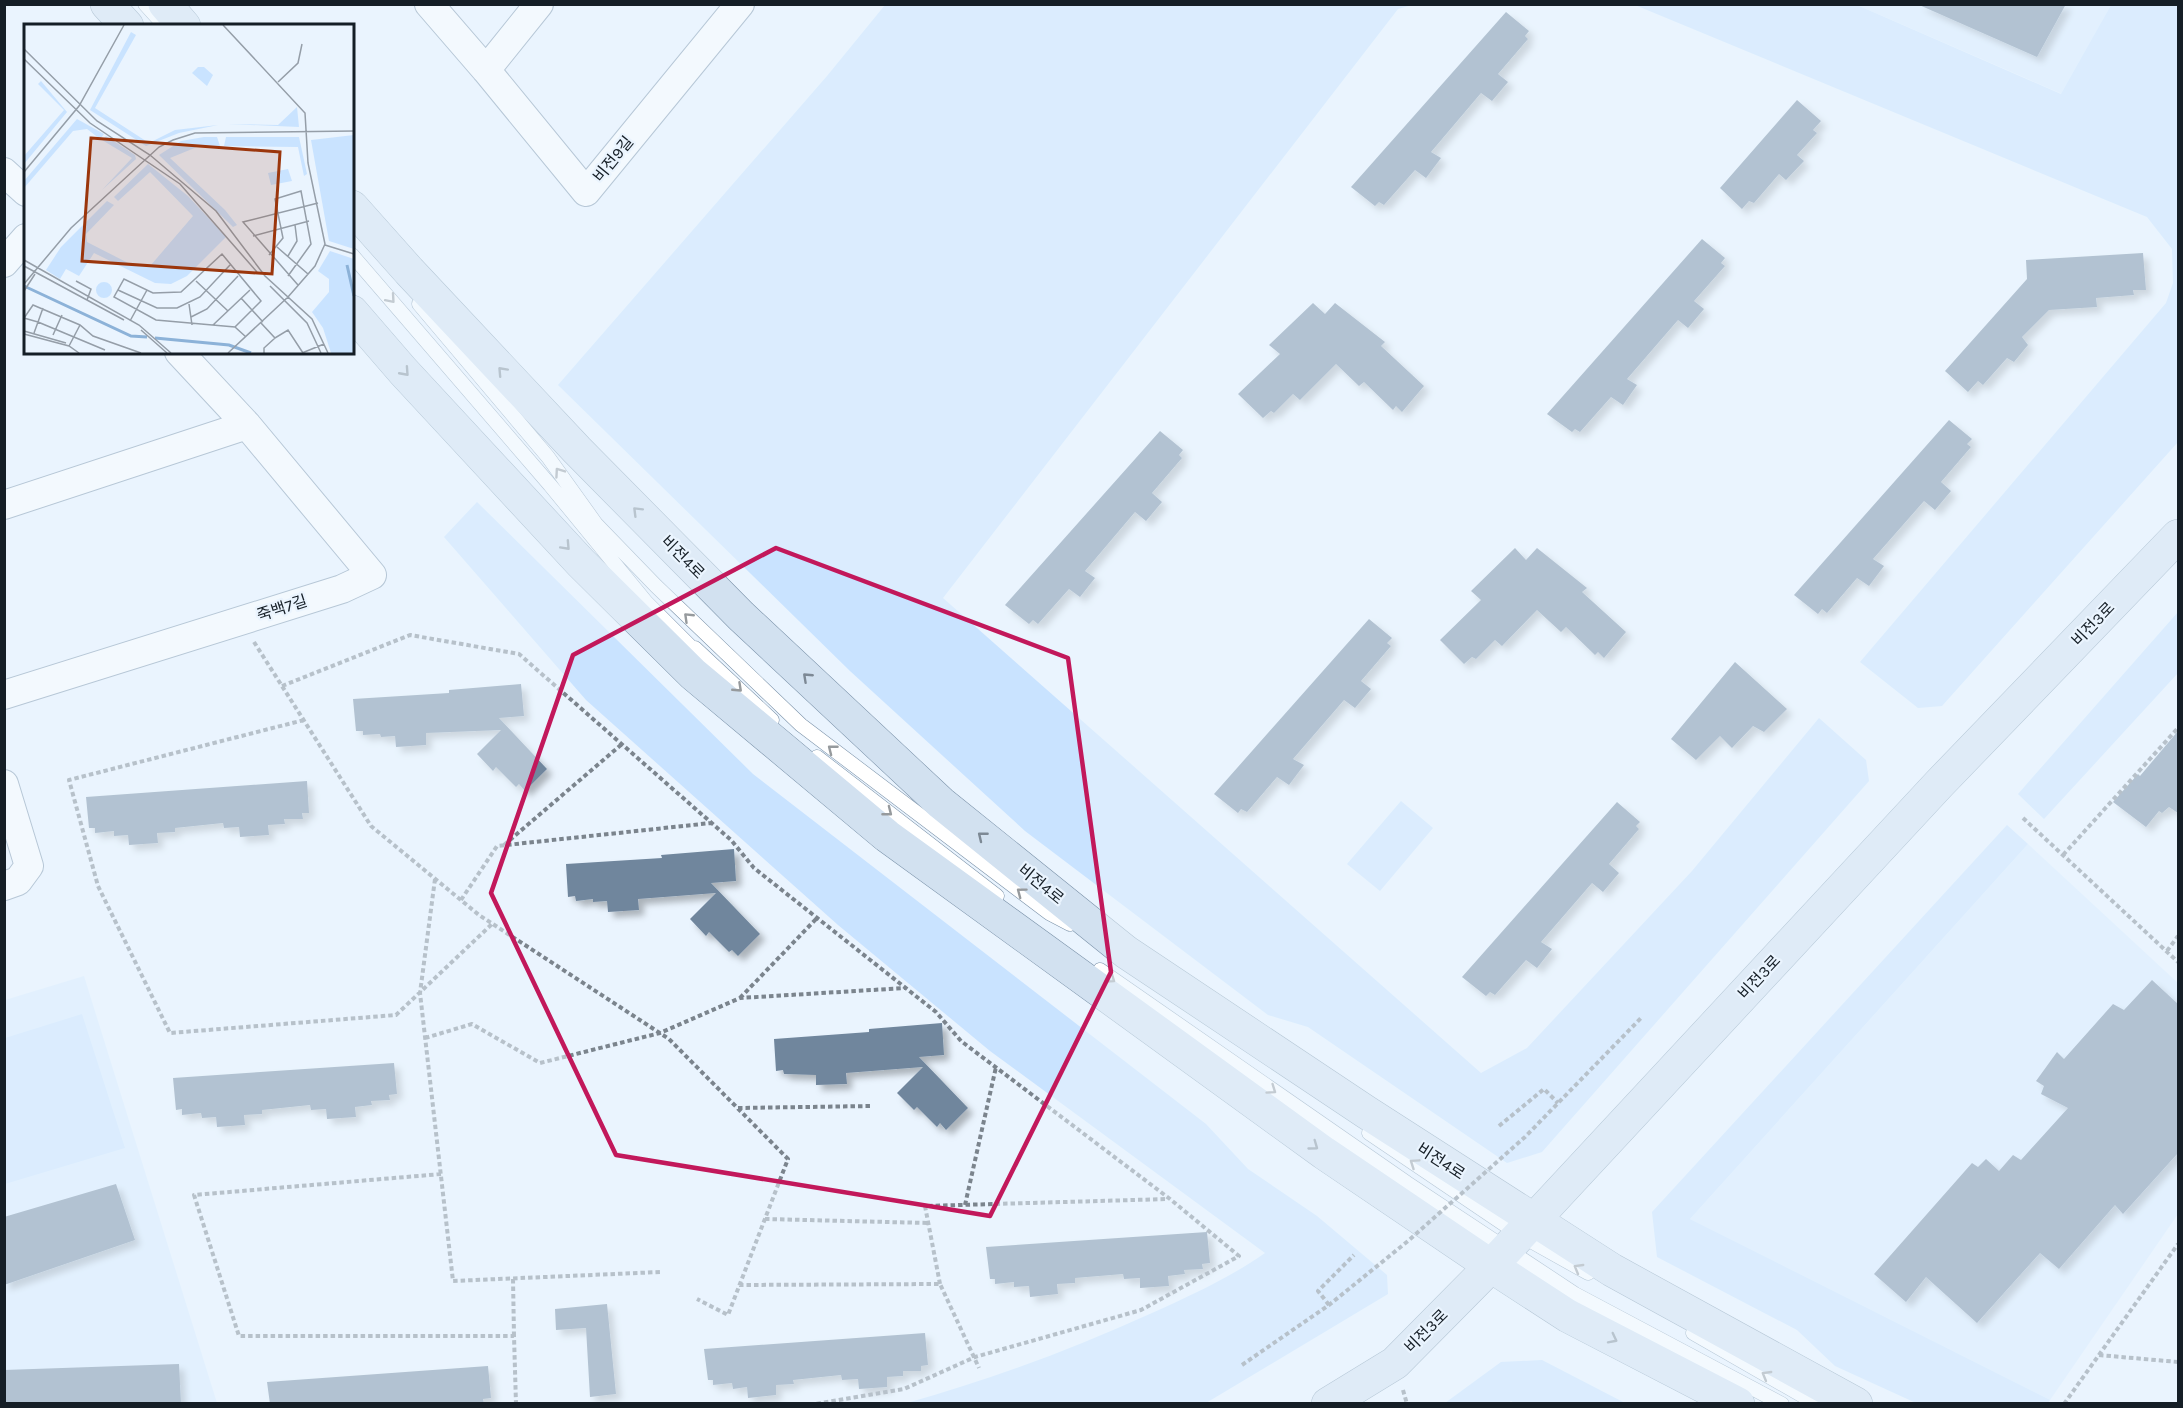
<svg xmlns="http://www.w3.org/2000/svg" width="2183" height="1408" viewBox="0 0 2183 1408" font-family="Karla,'Noto Sans KR',sans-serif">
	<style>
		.built { fill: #daecff }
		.green { fill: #c9e3ff }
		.building { fill: #70869d; filter: url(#shadow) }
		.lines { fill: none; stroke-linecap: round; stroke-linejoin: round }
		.lane-casing { stroke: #7a91a8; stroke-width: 15 }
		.street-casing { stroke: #7a91a8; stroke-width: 30 }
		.secondary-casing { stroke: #7a91a8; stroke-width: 34 }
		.path { stroke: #7b848d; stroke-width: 4; stroke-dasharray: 4.5 3; stroke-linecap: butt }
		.lane { stroke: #fff; stroke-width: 14 }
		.street { stroke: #fff; stroke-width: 28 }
		.secondary { stroke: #d2e1f0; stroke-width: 33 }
		.path-bridge { stroke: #7b848d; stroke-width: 4; stroke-dasharray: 4.5 3; stroke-linecap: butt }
		.oneway { stroke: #969a9d }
		.oneway2 { stroke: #7d8995 }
		.marked { fill: none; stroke: #c2185b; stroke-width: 4.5; stroke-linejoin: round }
		.labels { text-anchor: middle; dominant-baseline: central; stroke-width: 4.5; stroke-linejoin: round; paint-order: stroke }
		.street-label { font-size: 16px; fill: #151e26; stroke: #eaf4fe }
		.inset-river { fill: none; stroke: #8cb2d8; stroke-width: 3 }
		.inset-road { fill: none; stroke: #959ea8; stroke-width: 1.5 }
		.view { fill: #9b360c; fill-opacity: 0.15; stroke: #9b360c; stroke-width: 3 }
		.inset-edge { fill: none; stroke: #151e26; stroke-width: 3 }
	</style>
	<defs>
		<filter id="shadow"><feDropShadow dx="5.5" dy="5.5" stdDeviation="3" flood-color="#0004"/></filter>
	</defs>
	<rect width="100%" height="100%" fill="#eaf4fe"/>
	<path class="built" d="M1857,5H2111L2062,94Z
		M2028,844L2178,983V1214L2048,1403L1690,1219Z
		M84,976L217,1403L5,1404V1000Z"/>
	<path class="green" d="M885,5H1412L1398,9L943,598L1481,1073L1527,1048L1692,871L1819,718L1866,760L1869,781L1542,1152L1507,1163L1308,1027L1268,1015L1025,831L850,671L558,385L827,76Z
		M1635,5H1857L2061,94L2111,5H2178V442L1942,706L1918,708L1860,662L2166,303L2173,283L2172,249L2147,217Z
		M477,502L753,774L1206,1124L1248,1169L1317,1216L1387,1275L1388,1294L1206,1403H907C992,1379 1071,1350 1152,1313C1190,1296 1231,1277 1265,1253L990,1051L838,925L586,700L444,537Z
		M2178,612V673L2044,819L2018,794Z
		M1401,801L1433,828L1380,891L1347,864Z
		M2007,825L2028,844L1690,1219L2050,1400L2047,1404L1916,1403L1835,1366L1797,1330L1657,1257L1652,1212Z
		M82,1014L125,1148L5,1184V1038Z
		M1542,1360L1625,1403L1516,1404L1511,1401L1507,1404L1445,1403L1501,1362Z"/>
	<path class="building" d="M1917,4H2066L2037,57Z
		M1506,12L1529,31L1525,36L1528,39L1498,74L1508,82L1492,101L1481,93L1431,152L1441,158L1426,178L1415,170L1384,205L1379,202L1375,206L1351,187Z
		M1797,100L1821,121L1813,130L1817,133L1797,155L1804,161L1786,180L1779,174L1754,203L1749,201L1742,209L1720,188Z
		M1702,239L1725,258L1721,263L1725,266L1694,301L1704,309L1688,328L1678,320L1627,379L1637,385L1623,405L1611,397L1580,432L1575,429L1572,432L1547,414Z
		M2143,253L2146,290H2133L2134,295L2096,298L2097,307L2049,310L2022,337L2028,345L2014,362L2007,358L1983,385L1978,381L1968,392L1945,371L2027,279L2026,260Z
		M1313,303L1325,314L1335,303L1385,342L1381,346L1424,386L1402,412L1396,406L1393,410L1364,382L1359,386L1336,364L1300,400L1293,394L1274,413L1271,411L1263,418L1238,394L1280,354L1269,345Z
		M1949,420L1972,439L1967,444L1971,447L1941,482L1951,491L1935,510L1924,501L1873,559L1884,566L1869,586L1857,578L1827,613L1822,609L1818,614L1794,595Z
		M1160,431L1183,450L1179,455L1182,458L1152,493L1162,502L1146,521L1135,512L1085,571L1095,578L1080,597L1069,589L1038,624L1033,620L1029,624L1005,605Z
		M1515,548L1526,560L1537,548L1587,588L1582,592L1626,632L1604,658L1598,652L1595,655L1566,627L1561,632L1537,610L1502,646L1495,640L1476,659L1472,657L1464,664L1440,640L1481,600L1471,591Z
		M1369,619L1392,638L1387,643L1391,646L1361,681L1371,689L1355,708L1344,700L1293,759L1304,765L1289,785L1277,777L1247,812L1241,809L1238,813L1214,794Z
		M1735,662L1787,709L1764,732L1753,726L1732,748L1720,736L1696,760L1671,739Z
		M521,684L524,716L499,718L547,769L525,791L519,784L516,787L496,767L493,771L477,754L501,730L426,733V745L396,747L395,736L381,737L380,734L363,735V731H356L353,699L449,693V690Z
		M2178,731V813L2169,807L2162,813L2159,811L2146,827L2113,802L2138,774L2140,776Z
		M307,781L309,813H302L303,819H284L285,824L268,825L269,835L240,837L239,827L224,828L223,823L175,828V832L157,833L158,843L129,845L128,835L114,836V831L95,833V828H89L86,797Z
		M1617,802L1640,822L1636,826L1639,829L1609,864L1619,873L1603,892L1592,883L1541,942L1552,949L1537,968L1526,960L1495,995L1490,992L1486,996L1462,977Z
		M734,849L736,881L711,883L760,934L738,956L732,950L729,952L709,932L706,936L690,919L716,893L638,899L639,910L608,912L607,901L593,902V899L576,901L575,896L568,897L566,864L662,858L661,855Z
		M2152,980L2178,1004V1153L2123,1214L2115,1205L2059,1269L2040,1253L1977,1323L1926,1277L1906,1302L1874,1274L1972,1163L1978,1167L1986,1159L1999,1171L2013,1155L2021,1160L2068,1108L2041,1094L2044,1086L2036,1081L2057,1052L2064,1059L2113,1004L2124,1010Z
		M942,1023L944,1055L919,1057L968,1108L946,1130L940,1123L937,1127L917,1107L914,1110L897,1093L923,1067L846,1073L847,1084L816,1085V1075L784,1074L783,1070L776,1071L774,1039L869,1032V1029Z
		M394,1063L397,1094L389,1095L390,1100L371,1101L372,1105L355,1107L356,1117L327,1119L326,1109L311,1110L310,1105L262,1110V1114L244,1115L245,1125L217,1127L216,1117L202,1118L201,1113L182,1115V1109L176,1110L173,1078Z
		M116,1184L135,1240L4,1285V1217Z
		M1207,1232L1210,1263L1202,1264L1203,1269L1184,1270L1185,1274L1168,1276L1169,1286L1140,1288V1278L1124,1279L1123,1274L1075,1278V1283L1057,1284L1058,1294L1030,1297L1029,1286L1014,1287V1282L995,1284V1279H990L986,1247Z
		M607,1304L616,1394L590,1397L586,1328L556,1330L555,1309Z
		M925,1333L928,1365L921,1366V1371H903V1376L887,1377V1387L859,1389L858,1379L842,1380L841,1375L793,1380L794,1384L776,1385V1395L748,1398L747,1387L733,1389L732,1383L713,1385V1380H708L704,1349Z
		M179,1364L181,1404H4V1370Z
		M488,1366L491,1398L483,1399L484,1404H270L267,1382Z"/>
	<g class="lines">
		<g class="lane-casing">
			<path id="lane" d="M145,4L163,24
				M352,255L550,485L646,602L698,654
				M419,304L548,457L596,524L656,586L801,725L1049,913L1070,924
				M695,648L772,720
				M817,757L997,896
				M1100,970L1407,1183L1575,1294L1782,1404
				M1369,1133L1520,1235L1588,1273
				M1693,1333L1817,1404"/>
		</g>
		<g class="street-casing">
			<path id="street" d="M429,4L486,70L586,192L740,4
				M486,70L539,4
				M4,172L26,192
				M4,263L26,238
				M4,505L247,425
				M4,695L342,589L372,575L247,425L179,352
				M4,784L29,866L18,881L4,886"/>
		</g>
		<g class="secondary-casing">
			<path id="secondary" d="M107,4L127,26
				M165,4L184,26
				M352,207L409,271L577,450L741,616L941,803L1126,952L1366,1112L1612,1270L1856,1404
				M352,312L403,371L581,563L693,674L887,836L1324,1153L1491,1266L1568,1316L1738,1404
				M1328,1404L1395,1363L1491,1266L1939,784L2178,536"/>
		</g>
		<path class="path" d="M254,642L371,826L479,915L669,1039L788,1159L728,1315L697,1299
			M282,686L410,635L519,654L731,840L754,868L936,1012L961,1041L1170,1199L1239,1256L1141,1310L975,1357L904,1389L815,1404
			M304,720L69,780L98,886L170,1033L396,1015L492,924
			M2023,818L2178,962
			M504,845L622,744
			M2063,855L2178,728
			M435,879L420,993L453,1281L660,1272
			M461,900L497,846L711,823
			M2167,951L2178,936
			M740,998L817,918
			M425,1038L472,1024L540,1063L660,1033L740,998L905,988
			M738,1108L872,1106
			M1499,1126L1544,1089L1558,1103
			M441,1174L194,1195L239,1336H514L516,1404
			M965,1205L996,1067
			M765,1219L928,1223
			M513,1279L514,1336
			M940,1284L925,1206L1168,1199
			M739,1285L940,1284L979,1368
			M1329,1305L1318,1291L1354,1255
			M2099,1355L2178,1362
			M1403,1390L1407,1404
			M2064,1404L2178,1244"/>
		<use href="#lane" class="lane"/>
		<use href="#street" class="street"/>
		<use href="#secondary" class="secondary"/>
		<path class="path-bridge" d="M1242,1365L1329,1305L1408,1241L1525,1137L1641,1018"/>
	</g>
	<defs><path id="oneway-chevron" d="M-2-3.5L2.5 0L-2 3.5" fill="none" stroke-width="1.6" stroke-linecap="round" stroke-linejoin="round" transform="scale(1.5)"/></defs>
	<g class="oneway">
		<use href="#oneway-chevron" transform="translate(391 299) rotate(49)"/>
		<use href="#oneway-chevron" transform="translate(559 472) rotate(-125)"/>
		<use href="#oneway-chevron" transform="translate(688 617) rotate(-136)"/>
		<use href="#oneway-chevron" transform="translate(738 688) rotate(43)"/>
		<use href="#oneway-chevron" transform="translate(832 749) rotate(-142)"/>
		<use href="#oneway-chevron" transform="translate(888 812) rotate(38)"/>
		<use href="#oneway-chevron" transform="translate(1021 892) rotate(-143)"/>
		<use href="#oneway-chevron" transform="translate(1111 979) rotate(35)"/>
		<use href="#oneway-chevron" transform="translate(1272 1090) rotate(35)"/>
		<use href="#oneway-chevron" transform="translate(1414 1163) rotate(-146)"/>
		<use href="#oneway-chevron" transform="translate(1578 1268) rotate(-150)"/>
		<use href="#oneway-chevron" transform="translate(1766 1375) rotate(-150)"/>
	</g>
	<g class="oneway2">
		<use href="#oneway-chevron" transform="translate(502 371) rotate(-133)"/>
		<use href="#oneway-chevron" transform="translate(405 372) rotate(48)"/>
		<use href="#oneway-chevron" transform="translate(637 511) rotate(-135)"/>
		<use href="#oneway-chevron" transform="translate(566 546) rotate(47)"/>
		<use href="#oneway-chevron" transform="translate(807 677) rotate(-137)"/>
		<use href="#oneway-chevron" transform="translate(982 836) rotate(-141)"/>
		<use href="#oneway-chevron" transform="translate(1314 1146) rotate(36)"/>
		<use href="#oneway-chevron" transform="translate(1613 1339) rotate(27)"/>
	</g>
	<path d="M0 0H2183V1408H0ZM776,548L1068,658L1111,972L990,1216L616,1155L491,893L573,655Z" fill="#eaf4fe" fill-opacity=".55" fill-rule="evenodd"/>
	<path class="marked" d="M776,548L1068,658L1111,972L990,1216L616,1155L491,893L573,655Z"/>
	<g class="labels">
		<g class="street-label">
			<text transform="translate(613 159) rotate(-51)">비전9길</text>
			<text transform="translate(683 557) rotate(45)">비전4로</text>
			<text transform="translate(282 608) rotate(-18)">죽백7길</text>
			<text transform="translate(2093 624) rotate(-46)">비전3로</text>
			<text transform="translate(1041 884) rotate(39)">비전4로</text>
			<text transform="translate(1759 977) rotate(-47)">비전3로</text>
			<text transform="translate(1441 1161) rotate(33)">비전4로</text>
			<text transform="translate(1426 1331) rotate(-45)">비전3로</text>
		</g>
	</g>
	<g transform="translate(24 24)">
		<rect width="330" height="330" fill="#eaf4fe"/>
		<path d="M107,8L112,11L71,84L125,119L151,106L194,101L155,109L122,122L66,86ZM174,43H180L189,51L183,62L168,49ZM17,57L43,88L0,140V132L40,86L14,60ZM273,83L275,103L204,100L254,101ZM53,95L80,110L76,115L63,105L49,107L0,164V157ZM330,111V225L305,217L287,116ZM82,112L111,131L112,135L78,166L108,134L78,116ZM180,113H193L196,122L173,123L146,134L201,186L213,201L209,203L135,131L157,117ZM202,113H275L283,150L280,152L274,123L200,122ZM124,140L164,172L202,213L163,252L147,260L131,259L70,229L55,252L42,245L36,255L22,246L37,223L83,177L90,181L62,210L63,218L108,241H127L169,192L126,148L94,177L90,173ZM264,145L268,157L247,161L244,149ZM306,227L330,235V329H307L299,304L288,288L305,268V255L294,247ZM72 266a8 8 0 1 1 16 0a8 8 0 1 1-16 0Z" fill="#c9e3ff"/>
		<path class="inset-river" d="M323,241L330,272M0,262L107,312L123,313M131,314L205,321L227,329"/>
		<path class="inset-road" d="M199,1L281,89L284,139L301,220L291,242L264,273L204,329M0,25L73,97L126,131L192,187L241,252L288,295L304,329M0,35L66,99L156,160L233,248M254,58L274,39L278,20M0,148L55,82L100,1M229,212L285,197M301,221L330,230M253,223L284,250M245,231L259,214L251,175L277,167L287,220L264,252M264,232L273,217L271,201M0,236L115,301L147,329M0,242L100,296M52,257L67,265L63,276M172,257L204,287M0,260L47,204L135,123L149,116L171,109L330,107M274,261L219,198L294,179M246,262L283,299L297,329M94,266L133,284H153L176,273L206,241M0,267L11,250M217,274L239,298M165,280L168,301M19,284L14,298L81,326M167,293L183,285L214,252M106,297L123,266M237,299L251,314L264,306L279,329M189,301L226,266M211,303L132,296L90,273L100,255L129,269L157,268L198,230L237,277L211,303L222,313M117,306L143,329M0,307L42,319M10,309L14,298L0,294L9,281L56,301L69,312L117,329M0,310L45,322L55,329M29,311L38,291M45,322L56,301M240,329V324L251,314M278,329L300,320"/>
		<path class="view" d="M67,114L256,128L248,250L58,237Z"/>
		<rect width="330" height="330" class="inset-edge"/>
	</g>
	<rect width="2183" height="1408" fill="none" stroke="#151e26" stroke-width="12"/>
</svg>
